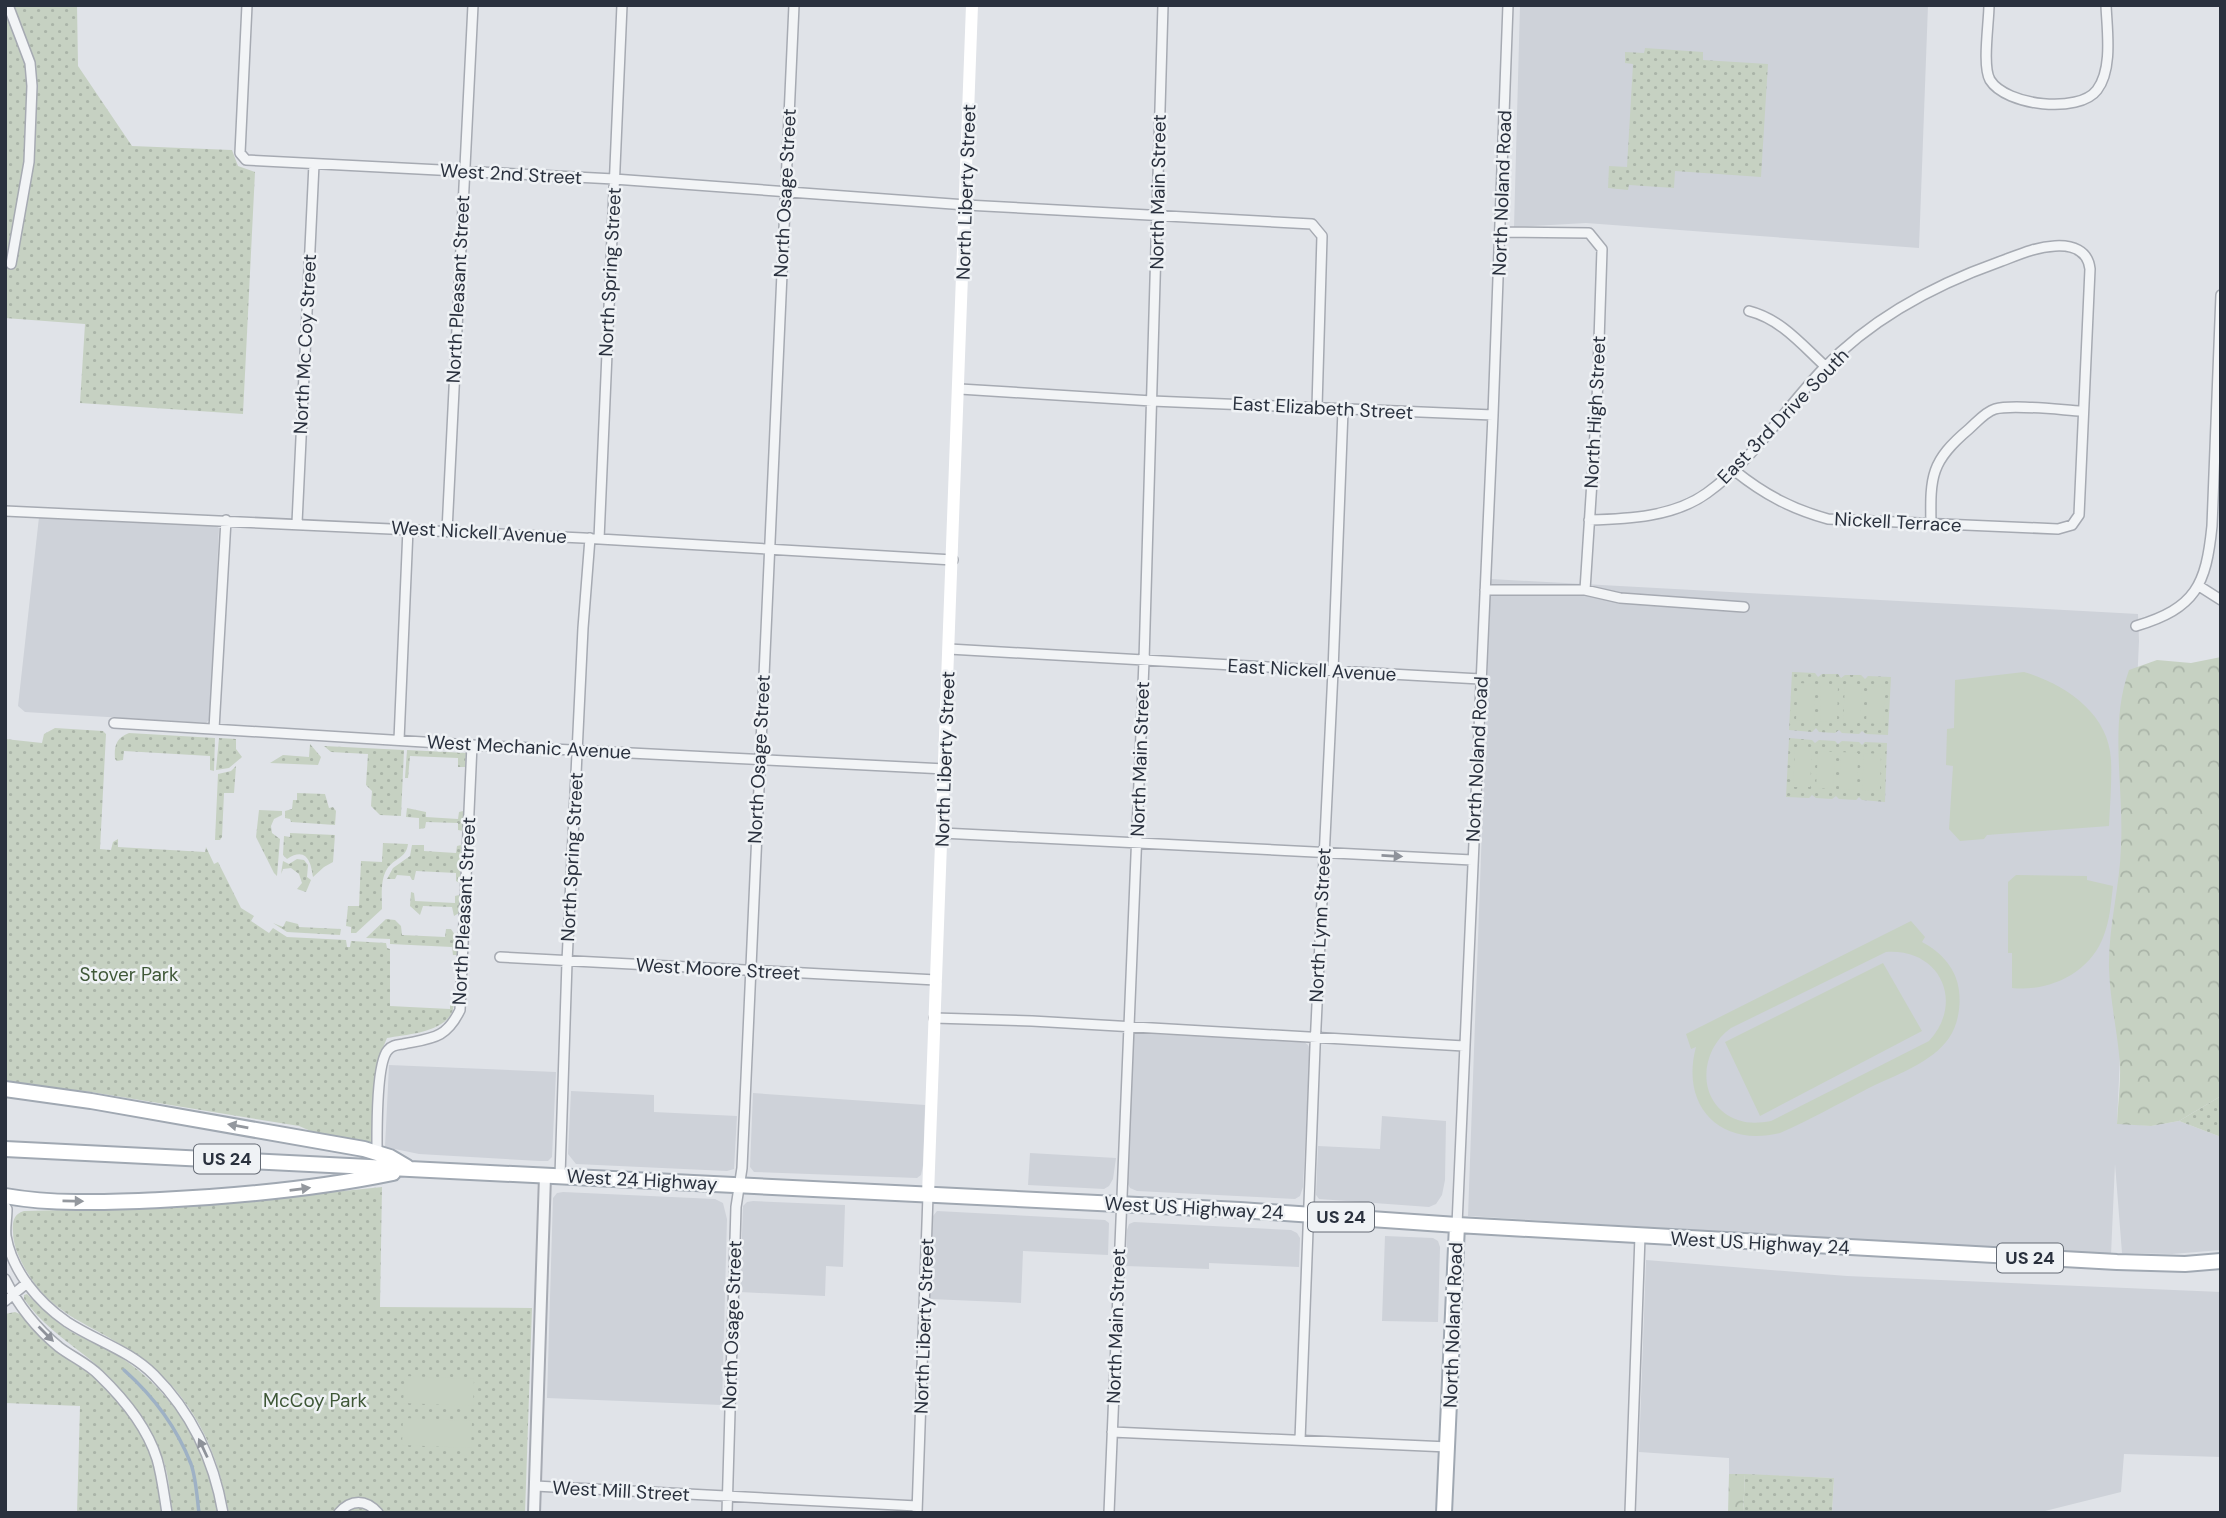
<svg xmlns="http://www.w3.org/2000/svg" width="2226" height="1518" viewBox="0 0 2226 1518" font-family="'DM Sans',sans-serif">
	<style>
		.built { fill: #ced2d9 }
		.grass { fill: url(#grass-dots) }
		.forest { fill: url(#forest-crowns) }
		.pitch { fill: #c6d1c2; fill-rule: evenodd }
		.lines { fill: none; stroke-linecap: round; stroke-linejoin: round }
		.stream { stroke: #9eb1c5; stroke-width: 3.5 }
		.minor-casing { stroke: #a6aab2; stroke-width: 12 }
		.tertiary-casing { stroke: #a6aab2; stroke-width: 14 }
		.primary-casing { stroke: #a0a8b2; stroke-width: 18 }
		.minor { stroke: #f2f4f6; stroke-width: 9 }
		.tertiary { stroke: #f2f4f6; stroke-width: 10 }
		.secondary { stroke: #fff; stroke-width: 12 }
		.primary { stroke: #fff; stroke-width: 14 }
		.oneway { fill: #8e929a }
		.oneway2 { fill: #94989e }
		.labels { text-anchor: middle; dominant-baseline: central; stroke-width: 5; stroke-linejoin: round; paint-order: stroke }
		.shield { fill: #eff2f5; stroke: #656b75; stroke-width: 2 }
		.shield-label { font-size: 18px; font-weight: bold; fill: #2a313e }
		.street-label { font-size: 19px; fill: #2a313e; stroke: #eff2f5 }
		.park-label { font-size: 19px; fill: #3f5838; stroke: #eff2f5 }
	</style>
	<defs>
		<pattern id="grass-dots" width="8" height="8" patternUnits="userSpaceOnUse" patternTransform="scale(1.75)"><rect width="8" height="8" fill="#c6d1c2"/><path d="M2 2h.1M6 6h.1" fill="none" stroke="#aab4a8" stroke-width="1.8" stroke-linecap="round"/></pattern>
		<pattern id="forest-crowns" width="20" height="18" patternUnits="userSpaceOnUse" patternTransform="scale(1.75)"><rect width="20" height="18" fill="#c6d1c2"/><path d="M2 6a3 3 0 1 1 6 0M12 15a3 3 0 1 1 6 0" fill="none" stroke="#aab4a8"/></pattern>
	</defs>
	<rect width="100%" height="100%" fill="#e0e3e8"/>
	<path class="built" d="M1520,5H1928L1919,248L1586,223L1514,227Z
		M39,517L215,525L219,528L210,719L206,723L25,712L18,706Z
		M1491,579L2138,614L2139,641L2117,1123L2151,1126L2179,1121L2221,1137V1250L2172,1254L2122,1253L2115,1164L2111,1255L1468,1216Z
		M1134,1033L1303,1041L1308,1045L1310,1049L1303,1187L1300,1196L1295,1199L1137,1191L1130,1188L1127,1182Z
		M389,1065L556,1072L552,1157L548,1161H540L419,1154L385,1147Z
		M571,1091L654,1095V1112L737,1116L734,1169L727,1171L576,1164L568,1154Z
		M753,1093L925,1105L923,1165L921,1175L917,1178L754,1172L750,1167Z
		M1382,1116L1446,1121L1445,1180L1442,1195L1436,1204L1429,1207L1319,1199L1316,1195L1318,1146L1380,1149Z
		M1030,1153L1116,1158L1113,1179L1109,1186L1104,1189L1028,1185Z
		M563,1192L715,1199L723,1203L727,1219L722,1405L547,1398L553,1198L557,1193Z
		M753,1201L845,1205L843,1267L826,1266L825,1296L740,1292L743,1206L747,1202Z
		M937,1211L1105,1220L1109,1223L1108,1255L1023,1251L1021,1303L930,1299L933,1216Z
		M1134,1222L1291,1230L1297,1233L1300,1238L1299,1267L1209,1263V1269L1126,1266L1127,1230L1129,1224Z
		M1385,1236L1433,1238L1438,1241L1440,1247L1438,1322L1382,1321Z
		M1646,1260L1847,1276L2221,1292V1457L2124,1454L2121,1492L2037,1513H1832L1834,1478L1729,1474V1458L1639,1452Z"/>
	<path class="grass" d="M5,5H77L78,66L132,146L232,150L238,166L255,172L243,414L80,403L85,324L5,318Z
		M1645,48L1703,52V60L1768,64L1761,177L1675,171L1674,188L1629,185L1628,190L1608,188L1609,166L1627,167L1633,64L1625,63V52L1644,53Z
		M1792,672L1815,673L1818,677L1822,674H1838L1841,678L1845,675H1861L1865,679L1868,676L1891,677L1888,735L1866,734L1862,731L1859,734L1842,733L1839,730L1835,733L1819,732L1816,728L1812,732L1789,730Z
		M55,728L103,731L106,734L100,849L111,850L113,842L118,839V847L205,852L206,847L214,864L218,862L241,908L254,916L251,921L269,933L273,928L287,937L346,940L347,947H350L351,941L386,943L387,948L390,949V1006L450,1009V1001L454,1000C456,1032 409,1034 387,1038L380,1055L373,1139L370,1143L320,1135L299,1126L91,1092L5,1081V739L42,743L44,734Z
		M129,733L215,738L214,771L210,770V756L124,751L123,760L117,761L115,759C114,746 116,738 129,733Z
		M219,738L236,739V749L242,757L229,768L216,770Z
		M1789,738L1812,740L1815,743L1819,740L1835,741L1838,744L1842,741L1859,742L1862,745L1865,742L1887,743L1885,802L1862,800L1859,797L1856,800L1839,799L1836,796L1832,799L1816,798L1812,795L1809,798L1786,797Z
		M310,744L321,757L318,765L270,763L283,755L309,757Z
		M324,746L404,750L401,816L380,815L371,806L372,791L366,785L368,754L331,752Z
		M407,750L466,753L465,767H458V758L410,756L408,778H405Z
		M236,766L234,793H224L222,837L220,840H215L218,774L231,771Z
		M297,793L325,794L329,808L333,807L336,811L335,825L291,822L290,819L285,818V811L292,809L293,800H297Z
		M407,808L426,812V817L458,819L459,812L463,811V831L458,830V823L426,822L425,828L419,829V818L406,817Z
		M259,810L282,811V815L274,819L271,826L272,833L280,839L277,876L274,873L256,837Z
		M290,833L335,835L333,862L324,867L313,877C311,863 307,846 287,859L283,855L284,836L290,837Z
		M383,843L408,844C406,859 394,858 387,869C380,880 382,897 382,909L356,933H351V927L346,926L348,906H359L361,861L382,862Z
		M412,845H424V851L456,853L457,846L461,845L460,883L456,881V873L416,871L414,880H412L410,876L397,875L395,879H387L393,868L410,856Z
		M297,859L304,860L308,865L307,877L311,880L306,892L297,889L302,883L299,874L291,868L283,869L281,874L283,861L289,864Z
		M411,892L414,893L415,901L455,903V896L459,895V913L454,916L452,907L423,906L420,915L410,906Z
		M386,919L395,920L401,926L402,935L445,937L446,929H451L459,941L458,955H453L452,947L390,944V939L366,938Z
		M286,921L298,924L299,927L341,929L340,935L287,932L273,923L283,927Z
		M2221,1096V1137L2179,1121Z
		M382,1187L380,1307L532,1308L525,1513H229C220,1465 205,1424 173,1387C159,1371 141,1357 123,1346C85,1322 51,1313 27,1272C20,1260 13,1246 13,1232C12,1221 14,1214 24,1211L188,1207Z
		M27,1294C43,1310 58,1325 77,1335C87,1340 97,1344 107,1349C167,1382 209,1445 218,1513H173C170,1497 169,1480 165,1465C152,1423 117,1380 83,1354C61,1337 40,1322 24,1299V1295Z
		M15,1312L22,1315C68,1353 128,1392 150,1450C158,1470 160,1492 163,1513H77L80,1406L5,1403V1314Z
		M1745,1474L1834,1478L1832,1513H1743Z"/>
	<path class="forest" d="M2221,657V1096L2179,1121L2151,1126L2117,1124C2118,1101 2122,1076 2119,1054C2116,1025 2110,998 2109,969C2108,927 2120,887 2121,846C2124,788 2109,725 2129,670L2157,660L2191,663Z
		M1729,1474H1745L1743,1513H1728Z"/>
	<path class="pitch" d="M2024,672C2064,684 2109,713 2111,760C2112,781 2110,804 2109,826L1987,835L1984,839L1960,841L1949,829L1953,766L1946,765L1947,729L1954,728L1955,680Z
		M1798,683L1815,684L1814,721L1796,720Z
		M1821,685H1838L1837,722L1820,721Z
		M1845,686H1862L1860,723L1843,722Z
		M1868,686L1885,687L1883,724L1866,723Z
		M1795,750H1812L1810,787H1793Z
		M1818,751L1835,752L1833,789L1816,788Z
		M1841,752L1858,753L1857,790L1839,789Z
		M1864,753L1881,754L1880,791L1862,790Z
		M2016,875L2087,876V880L2113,886C2111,903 2110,919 2104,935C2091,972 2051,992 2012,988V953H2008V882Z
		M1911,921L1925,937L1922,942C1941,952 1957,969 1959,991C1961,1006 1958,1025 1949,1038C1932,1063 1893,1076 1867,1089C1838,1104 1810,1120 1780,1133C1720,1148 1680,1106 1696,1047L1691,1049L1686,1034ZM1886,952C1940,948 1965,1002 1929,1041L1771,1121C1760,1123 1749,1124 1738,1120C1696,1105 1698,1051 1731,1028Z
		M1883,963L1922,1031L1760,1116L1725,1042Z
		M405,1376L474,1379L473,1406L403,1403Z
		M403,1418L472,1421L471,1448L402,1445Z"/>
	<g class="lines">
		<path class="stream" d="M124,1370C152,1395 177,1428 191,1464C196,1478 197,1497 199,1513"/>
		<g class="minor-casing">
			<path id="minor" d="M8,5L30,63L32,86L29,162L11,264
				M247,5L240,153L246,160L614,179L966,205L1312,224L1322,236L1317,407
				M1989,5C1989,23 1982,66 1990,80C2006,106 2079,114 2097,90C2113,69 2107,30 2106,5
				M1501,232L1589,233L1602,249L1597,403L1585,590
				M1749,311C1781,319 1802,345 1826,367
				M960,389L1152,401L1493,415
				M1735,471C1765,495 1792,509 1828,519L2058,529L2072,525
				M5,511L583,538L953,560
				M1589,520C1628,519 1674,517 1707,493C1753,460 1784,410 1823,369C1872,318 1934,285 1999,262C2018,255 2035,247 2055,246C2072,245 2088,250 2090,269L2079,515L2072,525
				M297,523L314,164
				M1931,524C1930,476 1931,461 1969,429C1977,422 1985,412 1995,409C2012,404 2062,410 2082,411
				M447,531L473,5
				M599,539L622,5
				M2199,586L2221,600
				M1485,590H1585L1620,598L1744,607
				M2136,626C2196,608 2206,585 2212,526L2221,295
				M949,649L1480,679
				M114,723L472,745L945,769
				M214,729L226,520
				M399,740L408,529
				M942,833L1472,860
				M500,957L936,980
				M934,1018L1032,1021L1464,1046
				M377,1153C377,1133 376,1063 388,1050C392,1045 397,1045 403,1044C432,1038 446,1039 460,1010L472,745
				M560,1176L567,962L583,628L590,538
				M5,1206L7,1209C7,1218 5,1228 6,1236C12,1271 38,1302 67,1322C96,1341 129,1350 154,1375C192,1413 214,1461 223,1513
				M1457,1225L1493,415L1508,5
				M5,1279C18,1305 37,1329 59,1347C72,1357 87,1363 99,1375C123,1398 147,1427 157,1459C162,1476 164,1495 167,1513
				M5,1301L27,1283
				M1112,1432L1448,1447
				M1300,1440L1315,1047L1333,671L1343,410
				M535,1486L917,1506
				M339,1513C351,1499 366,1499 378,1513
				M727,1513L736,1207L742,1168L794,5
				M917,1513L928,1195
				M1109,1513L1144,661L1163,5
				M1630,1513L1640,1236"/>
		</g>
		<g class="tertiary-casing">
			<path id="tertiary" d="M534,1513L545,1176"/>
		</g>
		<g class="primary-casing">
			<path id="primary" d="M5,1089L91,1101L364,1149L390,1157L407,1167
				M5,1149L1240,1210L1457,1225L2117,1262L2185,1264L2221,1261
				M5,1196C56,1205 109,1202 160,1200C240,1196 316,1189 393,1173
				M1444,1513L1457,1225"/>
		</g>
		<use href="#minor" class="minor"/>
		<use href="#tertiary" class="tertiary"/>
		<path class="secondary" d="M928,1195L972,5"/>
		<use href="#primary" class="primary"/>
	</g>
	<defs><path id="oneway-solid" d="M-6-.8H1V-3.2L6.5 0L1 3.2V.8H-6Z" transform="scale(1.75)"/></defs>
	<g class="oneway">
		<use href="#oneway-solid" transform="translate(1392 856) rotate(3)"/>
		<use href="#oneway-solid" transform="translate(46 1334) rotate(45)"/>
		<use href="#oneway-solid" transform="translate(203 1448) rotate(-115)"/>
	</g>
	<g class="oneway2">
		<use href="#oneway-solid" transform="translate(238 1126) rotate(-170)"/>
		<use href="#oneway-solid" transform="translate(300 1189) rotate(-7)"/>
		<use href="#oneway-solid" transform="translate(73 1201) rotate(1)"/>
	</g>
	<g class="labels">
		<g class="shield">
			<rect x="194" y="1144.5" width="66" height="29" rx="5"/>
			<rect x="1308" y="1202.5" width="66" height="29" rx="5"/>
			<rect x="1997" y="1243.5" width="66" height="29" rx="5"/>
		</g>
		<g class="shield-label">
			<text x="227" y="1159">US 24</text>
			<text x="1341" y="1217">US 24</text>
			<text x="2030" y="1258">US 24</text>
		</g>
		<g class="street-label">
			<text transform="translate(511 174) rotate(3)">West 2nd Street</text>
			<text transform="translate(966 192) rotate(-88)">North Liberty Street</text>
			<text transform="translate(1158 192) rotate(-89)">North Main Street</text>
			<text transform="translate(785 193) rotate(-87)">North Osage Street</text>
			<text transform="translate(1502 193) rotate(-88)">North Noland Road</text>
			<text transform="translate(610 272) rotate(-87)">North Spring Street</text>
			<text transform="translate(458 289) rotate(-87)">North Pleasant Street</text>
			<text transform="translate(305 344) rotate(-87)">North Mc Coy Street</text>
			<text transform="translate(1323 408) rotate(3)">East Elizabeth Street</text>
			<text transform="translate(1595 412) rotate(-87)">North High Street</text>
			<text transform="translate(1783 416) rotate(-46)">East 3rd Drive South</text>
			<text transform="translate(1898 522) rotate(3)">Nickell Terrace</text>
			<text transform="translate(479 532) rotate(3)">West Nickell Avenue</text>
			<text transform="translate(1312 670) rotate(3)">East Nickell Avenue</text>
			<text transform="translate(529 747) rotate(3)">West Mechanic Avenue</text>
			<text transform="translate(759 759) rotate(-87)">North Osage Street</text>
			<text transform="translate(945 759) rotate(-88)">North Liberty Street</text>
			<text transform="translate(1140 759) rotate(-88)">North Main Street</text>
			<text transform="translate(1477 759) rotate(-87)">North Noland Road</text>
			<text transform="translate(572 857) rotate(-87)">North Spring Street</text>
			<text transform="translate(464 911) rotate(-87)">North Pleasant Street</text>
			<text transform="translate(1320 925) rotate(-87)">North Lynn Street</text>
			<text transform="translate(718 969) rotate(3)">West Moore Street</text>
			<text transform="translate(642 1180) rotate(3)">West 24 Highway</text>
			<text transform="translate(1194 1208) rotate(3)">West US Highway 24</text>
			<text transform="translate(1760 1243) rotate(3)">West US Highway 24</text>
			<text transform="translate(732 1325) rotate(-88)">North Osage Street</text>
			<text transform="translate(1453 1325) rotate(-88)">North Noland Road</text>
			<text transform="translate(924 1326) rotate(-88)">North Liberty Street</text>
			<text transform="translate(1116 1326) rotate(-88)">North Main Street</text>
			<text transform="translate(621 1491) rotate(3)">West Mill Street</text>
		</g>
		<g class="park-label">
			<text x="129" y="974">Stover Park</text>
			<text x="315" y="1400">McCoy Park</text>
		</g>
	</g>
	<rect width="2226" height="1518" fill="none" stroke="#2a313e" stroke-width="14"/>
</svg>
